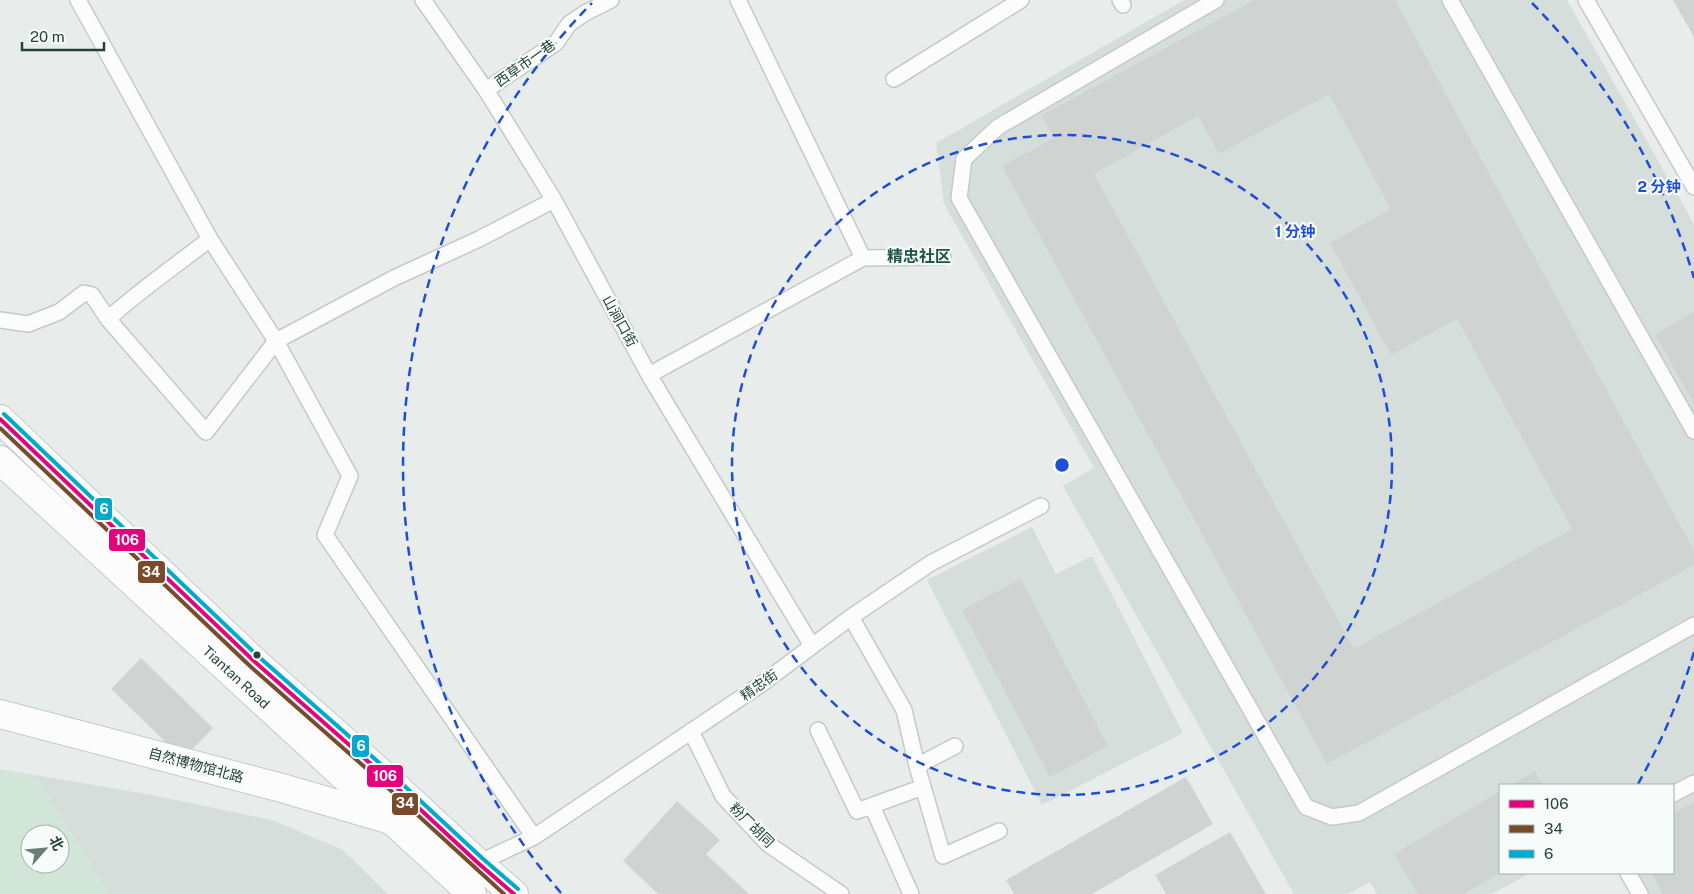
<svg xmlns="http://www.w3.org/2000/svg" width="1694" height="894" viewBox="0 0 1694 894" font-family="'Public Sans','Noto Sans SC',sans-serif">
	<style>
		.built { fill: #d6dedb }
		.green { fill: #d1e6d8; fill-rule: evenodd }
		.building { fill: #cfd4d2; fill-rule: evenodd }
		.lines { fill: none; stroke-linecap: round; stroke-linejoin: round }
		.lane-casing { stroke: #c5cac8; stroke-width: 18 }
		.street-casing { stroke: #c5cac8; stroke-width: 30 }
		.secondary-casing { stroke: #c3cbc8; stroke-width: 30 }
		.lane { stroke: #fcfcfc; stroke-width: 15 }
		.street { stroke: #fcfcfc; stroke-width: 28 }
		.secondary { stroke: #fcfcfc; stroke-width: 28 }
		.bus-1-casing { stroke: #f7fbf9; stroke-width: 8 }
		.bus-2-casing { stroke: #f7fbf9; stroke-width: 8 }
		.bus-3-casing { stroke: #f7fbf9; stroke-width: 8 }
		.bus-1 { stroke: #e5007d; stroke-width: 4 }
		.bus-2 { stroke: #7a4b2a; stroke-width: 4 }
		.bus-3 { stroke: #00a9ce; stroke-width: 4 }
		.ring { fill: none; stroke: #1d4ed8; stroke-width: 2.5; stroke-dasharray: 9 6 }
		.bus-dot { fill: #24423a; stroke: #f7fbf9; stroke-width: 2 }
		.labels { text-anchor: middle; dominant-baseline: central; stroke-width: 4.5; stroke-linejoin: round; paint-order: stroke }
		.street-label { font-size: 14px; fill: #24423a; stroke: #f7fbf9 }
		.quarter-label { font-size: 16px; font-weight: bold; fill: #1f5548; stroke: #f7fbf9 }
		.centre { fill: #1d4ed8; stroke: #f7fbf9; stroke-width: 2.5 }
		.ring-label { font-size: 15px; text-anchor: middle; font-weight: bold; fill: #1d4ed8; stroke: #f7fbf9; stroke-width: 4.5; stroke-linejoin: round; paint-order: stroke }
		.line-badge { stroke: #f7fbf9; stroke-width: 2 }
		.badge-label { font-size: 14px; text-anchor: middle; font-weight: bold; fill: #fff }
	</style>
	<rect width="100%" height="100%" fill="#e8edeb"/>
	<path class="built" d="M1184,0H1567L1694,224V894H1634L1623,873H1673V785H1500V873H1530L1492,894H1377L1370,882L1348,894H1294L1063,486L1094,468L944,204L936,143Z
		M1032,527L1056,574L1092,556L1183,733L1042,805L927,580Z
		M35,775L152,795L272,820L343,850L388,894H109Z"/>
	<path class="green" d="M0,769L35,775L109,894H0ZM30,834H60V864H30Z"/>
	<path class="building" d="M1254,0H1395L1694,551V565L1327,764L1002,166L1054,138L1042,115ZM1329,94L1391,209L1330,243L1391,355L1457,319L1572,529L1354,649L1094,174L1198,116L1219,154Z
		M1673,0H1694V37Z
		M1694,312V404L1655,334Z
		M1021,579L1108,746L1050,777L962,610Z
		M141,658L213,728L183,759L111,689Z
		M1535,771L1543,785H1511Z
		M1186,777L1213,824L1092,894H1014L1006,880Z
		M1500,791V873L1464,894H1418L1394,854Z
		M677,801L720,840L706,854L749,894H658L623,861Z
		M1694,802V894H1663L1651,873H1673V813Z
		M1230,832L1266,894H1166L1155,875Z"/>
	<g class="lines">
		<g class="lane-casing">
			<path id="lane" d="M78,0L210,239L276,341L350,476L325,535L534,837
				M423,0L486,90L554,200L649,375L812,646
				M738,0L863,258
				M1120,0L1123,5
				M1216,0L998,127L964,159L959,198L1306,807L1332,817L1359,813L1694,625
				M1450,0L1694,431
				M1586,0L1694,187
				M894,79L1021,0
				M486,90L556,43L569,24L585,13L611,0
				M108,319C140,290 175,266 210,239
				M0,320L28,324L59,312L84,293L92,295L108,319L206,432L276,341L394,278L479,239L554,200
				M649,375L863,258L943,257
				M851,617L904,710L917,766L943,856L999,831
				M818,730L857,811L923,787
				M691,731L723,796L768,844L841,894
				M917,766L955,746
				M1673,794L1694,783
				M872,806L911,894
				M478,863L534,837L760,685L851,617L931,563L1041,506
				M1628,873L1640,894"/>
		</g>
		<g class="street-casing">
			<path id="street" d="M0,714L282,788L391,820"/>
		</g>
		<g class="secondary-casing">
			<g id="secondary">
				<path d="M0,419L255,662L380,772L478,863L514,894"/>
				<path id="s1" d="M0,460L472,894"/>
			</g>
		</g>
		<use href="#lane" class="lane"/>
		<use href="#street" class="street"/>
		<use href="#secondary" class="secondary"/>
		<g class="bus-1-casing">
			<path id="bus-1" d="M0,419L255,662L380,772L478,863L514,894"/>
		</g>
		<g class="bus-2-casing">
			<path id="bus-2" d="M0,428L251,667L376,777L504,894"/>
		</g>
		<g class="bus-3-casing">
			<path id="bus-3" d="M4,414L259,657L384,767L482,858L518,889"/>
		</g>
		<use href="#bus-1" class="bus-1"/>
		<use href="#bus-2" class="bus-2"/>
		<use href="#bus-3" class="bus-3"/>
	</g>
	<g class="ring">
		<circle cx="1062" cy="465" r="330"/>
		<path d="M1694 652A659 659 0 0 1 1638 784M561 893A659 659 0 0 1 592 3M1532 3A659 659 0 0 1 1694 278"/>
	</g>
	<circle class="bus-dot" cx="257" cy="655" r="4.5"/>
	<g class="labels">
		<g class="street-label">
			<text transform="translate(525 63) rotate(-35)">西草市一巷</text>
			<text transform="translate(620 321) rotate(61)">山涧口街</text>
			<text stroke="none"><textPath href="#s1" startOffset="321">Tiantan Road</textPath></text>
			<text transform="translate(759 685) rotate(-35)">精忠街</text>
			<text transform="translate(196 765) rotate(15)">自然博物馆北路</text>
			<text transform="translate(752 825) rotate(45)">粉厂胡同</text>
		</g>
		<g class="quarter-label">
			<text x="919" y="256">精忠社区</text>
		</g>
	</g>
	<circle cx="1062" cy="465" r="8" class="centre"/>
	<g class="ring-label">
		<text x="1659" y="192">2 分钟</text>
		<text x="1295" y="237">1 分钟</text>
	</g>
	<g class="line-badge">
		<rect x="94" y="497" width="19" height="24" rx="5" fill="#00a9ce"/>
		<rect x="108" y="528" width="38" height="24" rx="5" fill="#e5007d"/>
		<rect x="137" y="560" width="29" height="24" rx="5" fill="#7a4b2a"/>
		<rect x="351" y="734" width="19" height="24" rx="5" fill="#00a9ce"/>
		<rect x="366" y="764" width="38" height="24" rx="5" fill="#e5007d"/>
		<rect x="391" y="792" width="28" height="24" rx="5" fill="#7a4b2a"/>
	</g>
	<g class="badge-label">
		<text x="104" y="514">6</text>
		<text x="127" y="545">106</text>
		<text x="151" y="577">34</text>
		<text x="361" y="751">6</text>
		<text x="385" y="781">106</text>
		<text x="405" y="808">34</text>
	</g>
	<rect x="1499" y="784" width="175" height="90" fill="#f7fbf9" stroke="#a3b1ad"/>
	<rect x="1509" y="800" width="25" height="8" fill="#e5007d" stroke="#a3b1ad"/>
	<text x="1544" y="809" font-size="15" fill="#24423a">106</text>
	<rect x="1509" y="825" width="25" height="8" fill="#7a4b2a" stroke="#a3b1ad"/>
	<text x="1544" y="834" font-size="15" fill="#24423a">34</text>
	<rect x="1509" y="850" width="25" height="8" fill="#00a9ce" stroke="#a3b1ad"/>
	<text x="1544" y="859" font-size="15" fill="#24423a">6</text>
	<g transform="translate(45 849) rotate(63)"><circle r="24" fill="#f7fbf9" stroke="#a3b1ad"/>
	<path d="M0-4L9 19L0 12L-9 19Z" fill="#697e78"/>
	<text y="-8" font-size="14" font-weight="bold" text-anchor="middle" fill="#24423a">北</text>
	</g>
	<path d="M22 42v8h82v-8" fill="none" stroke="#24423a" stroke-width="2.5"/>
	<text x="30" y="42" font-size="15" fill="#24423a" stroke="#f7fbf9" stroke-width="4" paint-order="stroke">20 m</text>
</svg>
